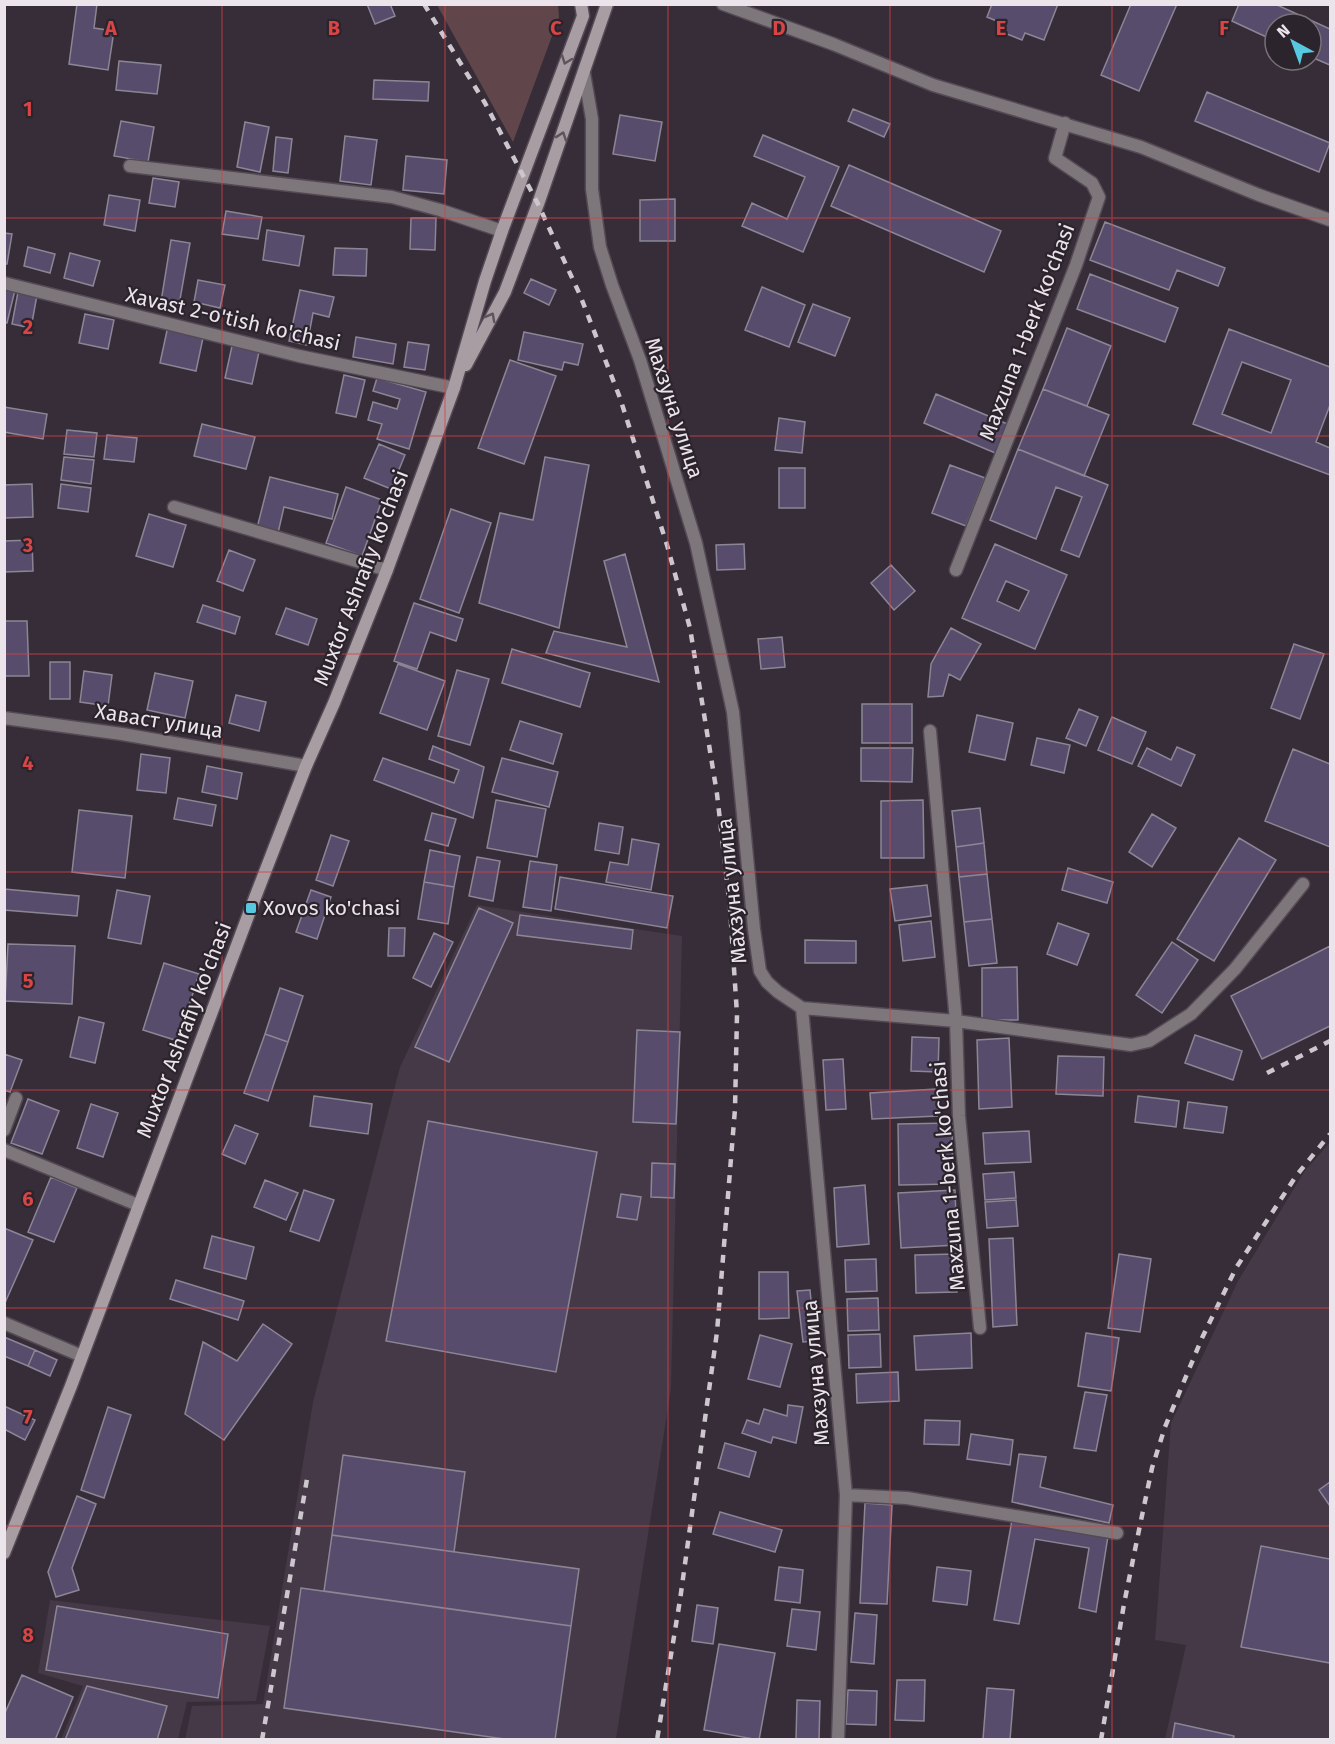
<svg xmlns="http://www.w3.org/2000/svg" width="1335" height="1744" viewBox="0 0 1335 1744" font-family="'Fira Sans',sans-serif">
	<style>
		.built { fill: #453847 }
		.green { fill: #60464b }
		.building { fill: #584c6c; stroke: #8b8695; stroke-width: 1.5; fill-rule: evenodd }
		.lines { fill: none; stroke-linecap: round; stroke-linejoin: round }
		.minor-casing { stroke: #544a55; stroke-width: 15 }
		.secondary-casing { stroke: #544a55; stroke-width: 15 }
		.minor { stroke: #7d767a; stroke-width: 12 }
		.secondary { stroke: #a89da3; stroke-width: 12 }
		.rail { stroke: #ccc6cd; stroke-width: 4.5; stroke-dasharray: 8 8; stroke-linecap: butt }
		.oneway { stroke: #5e545c }
		.grid { fill: none; stroke: #d94445; stroke-width: 1.5; stroke-opacity: 0.55 }
		.poi-dot { fill: #56c9e0; stroke: #2c242d; stroke-width: 2 }
		.labels { text-anchor: middle; dominant-baseline: central; stroke-width: 4.5; stroke-linejoin: round; paint-order: stroke }
		.street-label { font-size: 21px; fill: #ebe5eb; stroke: #2c242d }
		.poi-label { font-size: 21px; fill: #ebe5eb; stroke: #2c242d; text-anchor: start }
		.grid-label { font-size: 20px; text-anchor: middle; font-weight: bold; fill: #d94445; stroke: #2c242d; stroke-width: 4.5; stroke-linejoin: round; paint-order: stroke }
	</style>
	<rect width="100%" height="100%" fill="#372d38"/>
	<path class="built" d="M477,905L682,936L671,1388L616,1739L185,1740L192,1706L263,1704L313,1402L400,1067Z
		M1330,1142V1739H1165L1186,1645L1155,1640L1171,1423L1238,1281L1304,1172Z
		M50,1600L270,1626L256,1701L187,1702L178,1739H61L83,1686L38,1673Z"/>
	<path class="green" d="M437,5H558L559,17L513,142Z"/>
	<path class="building" d="M77,4H97L94,28L114,31L108,70L69,64Z
		M367,4H390L395,16L375,24Z
		M992,4H1058L1044,40L1025,33L1022,40L1002,32L1004,24L987,17Z
		M1131,4H1177L1139,91L1101,75Z
		M1239,4H1275L1330,29V65L1311,57V24H1275V41L1232,21Z
		M119,61L161,65L157,94L116,90Z
		M374,80L429,82L428,101L373,99Z
		M1207,92L1330,143L1319,172L1195,121Z
		M853,109L890,124L884,137L848,121Z
		M620,115L662,122L655,161L613,154Z
		M121,121L154,127L148,162L114,156Z
		M245,122L269,127L260,172L237,167Z
		M763,135L839,167L803,252L742,226L752,203L787,219L805,177L754,156Z
		M345,136L377,140L371,185L340,181Z
		M276,137L292,139L288,173L273,171Z
		M406,156L447,160L444,194L403,190Z
		M849,165L1001,231L984,272L831,206Z
		M153,178L179,182L175,207L149,203Z
		M109,195L140,200L135,231L104,225Z
		M675,199V241H640V200Z
		M226,211L262,217L258,239L222,234Z
		M411,218H436L435,250L410,249Z
		M1105,222L1225,268L1218,286L1177,270L1169,290L1090,260Z
		M267,230L304,236L299,266L263,260Z
		M4,233L12,234L7,264H4Z
		M171,240L190,243L178,311L160,308Z
		M28,247L55,254L50,273L24,266Z
		M335,248L367,249L366,276L333,275Z
		M70,253L100,261L93,286L64,278Z
		M1090,274L1178,308L1165,342L1077,309Z
		M531,279L556,290L549,305L524,293Z
		M198,280L225,285L220,308L194,302Z
		M4,287L15,290L7,323H4Z
		M762,287L805,305L789,347L745,330Z
		M300,290L334,297L329,317L313,313L307,345L289,341Z
		M18,292L37,295L31,328L12,324Z
		M813,304L850,318L835,356L798,342Z
		M85,314L114,320L108,349L79,343Z
		M168,326L204,333L196,371L160,363Z
		M1067,328L1111,346L1087,406L1043,389Z
		M1229,329L1330,367V405L1316,442L1330,448V475L1193,424ZM1242,362L1291,380L1271,433L1222,414Z
		M524,332L583,344L578,365L564,362L562,370L518,360Z
		M356,337L396,344L393,364L353,357Z
		M408,342L429,345L425,370L404,367Z
		M232,346L259,352L252,384L225,378Z
		M510,360L556,376L524,464L478,448Z
		M344,375L365,380L356,417L336,413Z
		M377,378L426,392L409,449L377,439L382,424L368,420L373,402L397,409L400,399L373,391Z
		M1043,389L1109,415L1084,476L1018,449Z
		M936,394L1012,426L1000,455L924,423Z
		M4,407L47,414L43,439L4,432Z
		M779,418L805,422L802,453L775,450Z
		M202,424L255,437L246,469L194,456Z
		M67,430L97,433L94,457L64,454Z
		M107,435L137,438L134,462L104,459Z
		M379,444L405,455L391,489L364,478Z
		M1018,449L1108,485L1079,557L1061,550L1082,497L1056,487L1036,539L990,520Z
		M64,457L94,460L91,484L61,480Z
		M545,457L589,465L559,628L479,603L500,513L533,520Z
		M950,465L985,478L966,526L932,513Z
		M779,468H805V508H779Z
		M270,477L338,494L332,519L284,507L278,533L257,528Z
		M32,484L33,517L4,518V485Z
		M61,484L91,488L88,512L58,508Z
		M346,487L382,500L362,556L326,543Z
		M451,509L491,523L459,613L420,599Z
		M149,514L186,525L173,567L136,556Z
		M32,540L33,571L4,572V541Z
		M744,544L745,569L717,570L716,545Z
		M995,544L1067,575L1035,649L962,618ZM1006,581L1029,591L1019,611L997,601Z
		M229,550L255,560L243,591L217,581Z
		M625,554L659,682L546,653L554,631L627,647L604,561Z
		M891,565L915,591L894,610L871,583Z
		M414,603L463,619L456,641L430,632L417,669L394,661Z
		M203,605L240,617L235,634L197,622Z
		M286,608L317,619L308,645L276,634Z
		M4,621H27L29,676H4Z
		M951,628L981,644L960,680L949,674L943,696L928,697L931,664Z
		M782,637L785,667L761,669L758,639Z
		M1294,644L1324,654L1300,719L1271,708Z
		M512,649L590,673L580,707L502,683Z
		M50,662H70V699H50Z
		M398,664L445,681L427,730L380,713Z
		M457,670L489,679L470,745L438,736Z
		M84,671L112,675L108,706L80,702Z
		M155,673L193,681L185,718L147,710Z
		M236,695L266,702L259,731L229,723Z
		M862,704H912V743H862Z
		M1079,709L1098,717L1086,746L1066,738Z
		M977,715L1013,723L1005,760L969,752Z
		M1112,717L1146,732L1132,764L1098,750Z
		M520,721L562,734L553,764L510,750Z
		M1037,738L1070,745L1064,773L1031,765Z
		M433,746L484,767L473,818L374,780L383,758L454,783L459,770L429,759Z
		M1177,747L1195,755L1181,786L1138,766L1147,748L1171,760Z
		M861,748H913L912,782L861,781Z
		M1293,749L1330,764V847L1265,821Z
		M141,754L170,758L166,793L137,790Z
		M502,758L558,772L549,807L492,792Z
		M207,766L242,773L237,799L202,792Z
		M178,798L216,805L212,826L174,819Z
		M496,800L546,809L537,857L487,848Z
		M923,800L924,858H881V801Z
		M980,808L984,843L956,847L952,811Z
		M79,810L132,816L125,878L72,872Z
		M432,813L456,819L448,846L425,840Z
		M1152,814L1176,828L1152,867L1129,852Z
		M599,823L623,827L619,854L595,850Z
		M331,835L349,841L333,886L316,880Z
		M1239,838L1276,860L1214,961L1177,939Z
		M632,839L659,844L651,890L606,882L610,862L628,865Z
		M984,843L987,874L959,877L956,847Z
		M430,850L460,856L454,887L424,882Z
		M477,857L500,861L493,901L469,896Z
		M530,861L557,865L551,911L523,907Z
		M1068,868L1113,882L1107,903L1062,890Z
		M987,874L992,919L964,922L959,877Z
		M560,877L673,896L667,928L555,909Z
		M424,882L454,887L448,924L418,919Z
		M927,885L931,916L895,921L890,889Z
		M4,889L79,896L77,916L4,910Z
		M117,890L150,896L141,944L108,938Z
		M311,890L331,897L317,939L296,932Z
		M479,908L513,923L449,1062L415,1047Z
		M520,915L633,930L631,949L517,935Z
		M992,919L997,963L969,966L964,922Z
		M931,921L935,957L903,961L899,925Z
		M1058,923L1089,934L1077,965L1047,954Z
		M389,928H405L404,956H388Z
		M434,933L453,942L431,987L413,978Z
		M805,940L856,941V963H805Z
		M1172,942L1198,960L1162,1013L1136,995Z
		M8,944L75,946L72,1004L5,1001Z
		M1330,946V1026L1262,1059L1231,996Z
		M164,963L199,974L178,1041L143,1030Z
		M1017,967L1018,1020H982V968Z
		M280,988L303,996L288,1042L265,1034Z
		M79,1017L104,1023L95,1063L70,1057Z
		M637,1030L680,1032L676,1124L633,1122Z
		M265,1034L288,1042L268,1101L244,1093Z
		M1195,1035L1242,1051L1233,1080L1185,1063Z
		M912,1037L939,1038L938,1072L911,1071Z
		M1009,1038L1012,1107L979,1109L977,1040Z
		M4,1054L22,1060L10,1092L4,1090Z
		M1058,1056L1104,1057L1103,1096L1056,1094Z
		M843,1059L846,1109L826,1110L823,1060Z
		M936,1089L938,1116L872,1119L870,1093Z
		M314,1096L372,1104L368,1134L310,1126Z
		M1138,1096L1179,1101L1176,1127L1135,1122Z
		M28,1099L59,1111L42,1154L11,1143Z
		M1188,1102L1227,1107L1223,1133L1184,1128Z
		M91,1104L118,1113L103,1157L77,1148Z
		M428,1121L597,1152L556,1372L386,1341Z
		M952,1123L953,1184L899,1185L898,1124Z
		M235,1125L258,1134L245,1164L222,1154Z
		M1029,1131L1031,1162L985,1164L983,1133Z
		M652,1163L675,1164L674,1198L651,1197Z
		M1014,1172L1016,1198L985,1200L983,1174Z
		M51,1177L77,1188L54,1242L28,1232Z
		M265,1180L298,1193L286,1220L254,1207Z
		M865,1185L869,1244L837,1247L834,1188Z
		M304,1190L334,1200L319,1241L290,1231Z
		M955,1190L957,1245L901,1248L898,1193Z
		M621,1194L641,1197L637,1220L617,1217Z
		M1016,1200L1018,1226L987,1228L985,1202Z
		M4,1228L33,1240L4,1305Z
		M212,1236L254,1247L246,1279L204,1268Z
		M1013,1238L1017,1325L993,1327L989,1239Z
		M956,1254L957,1292L916,1293L915,1255Z
		M1119,1254L1151,1259L1140,1332L1108,1328Z
		M876,1259L877,1291L846,1292L845,1260Z
		M759,1272H788L789,1318L759,1319Z
		M176,1280L244,1301L238,1320L170,1299Z
		M810,1290L815,1341L803,1342L797,1291Z
		M878,1298L879,1330L848,1331L847,1299Z
		M263,1324L292,1344L224,1440L185,1414L203,1342L237,1361Z
		M971,1333L972,1368L916,1370L914,1336Z
		M1086,1333L1119,1338L1111,1391L1078,1386Z
		M880,1334L881,1367L849,1368L848,1335Z
		M760,1335L792,1344L780,1387L748,1379Z
		M4,1337L35,1350L28,1366L4,1356Z
		M35,1350L57,1360L50,1376L28,1366Z
		M898,1372L899,1401L857,1403L856,1374Z
		M1085,1392L1107,1395L1096,1451L1074,1448Z
		M788,1405L803,1407L796,1443L773,1437L771,1443L742,1433L747,1420L759,1424L764,1409L787,1416Z
		M4,1406L35,1420L25,1440L4,1429Z
		M108,1407L131,1415L104,1498L81,1490Z
		M925,1420L960,1421L959,1445L924,1444Z
		M971,1434L1013,1440L1010,1465L967,1459Z
		M725,1443L756,1452L749,1477L718,1468Z
		M1019,1454L1046,1457L1040,1487L1113,1505L1109,1523L1012,1502Z
		M343,1455L465,1472L454,1552L332,1535Z
		M1330,1482V1506L1319,1490Z
		M77,1496L96,1504L72,1568L79,1590L56,1597L48,1572Z
		M865,1503L892,1505L887,1604L860,1603Z
		M720,1512L782,1530L775,1552L713,1534Z
		M1012,1520L1108,1536L1096,1612L1079,1608L1089,1548L1035,1539L1019,1624L994,1620Z
		M332,1535L579,1569L571,1626L324,1591Z
		M1261,1546L1330,1559V1663L1241,1647Z
		M779,1567L803,1570L800,1603L775,1600Z
		M937,1567L971,1571L967,1605L933,1601Z
		M301,1588L571,1626L555,1740H511L284,1708Z
		M697,1605L718,1608L713,1644L692,1641Z
		M57,1606L228,1634L218,1698L46,1670Z
		M792,1609L820,1612L816,1650L787,1646Z
		M855,1613L877,1615L874,1664L851,1662Z
		M719,1644L775,1653L759,1740L704,1730Z
		M22,1675L73,1697L55,1740H4V1715Z
		M897,1680H925L924,1721L895,1720Z
		M87,1686L167,1706L157,1740H65Z
		M987,1688L1014,1690L1010,1740L983,1739Z
		M848,1690L877,1691L876,1725L846,1724Z
		M797,1700L820,1701L819,1740H796Z
		M1175,1723L1234,1736L1233,1740H1172Z"/>
	<g class="lines">
		<g class="minor-casing">
			<path id="minor" d="M723,4L833,44L933,85L1141,147L1259,195L1330,220
				M584,73L592,119V189L600,247L612,285L640,360L696,543L733,712L754,929L760,971L767,982L778,992L802,1008L846,1495L838,1740
				M130,166L392,197L440,210L502,231
				M4,283L299,356L454,388
				M174,507L387,570
				M956,570L1076,265L1099,197L1092,183L1055,158L1065,123
				M4,718L122,734L306,766
				M930,731L956,1021L959,1116L980,1328
				M802,1008L956,1021L1131,1045L1149,1041L1191,1014L1235,969L1303,884
				M4,1130L16,1098
				M4,1150L138,1205
				M4,1323L82,1356
				M846,1495L907,1498L1117,1533"/>
		</g>
		<g class="secondary-casing">
			<path id="secondary" d="M466,365L505,292L538,204L607,4
				M4,1553L71,1386L251,908L306,766L334,703L387,570L454,388L485,281L502,231L583,16L581,4"/>
		</g>
		<use href="#minor" class="minor"/>
		<use href="#secondary" class="secondary"/>
		<path class="rail" d="M424,4L485,103L538,204L580,295L620,398L667,545L690,628L717,794L730,908L737,1014L735,1109L717,1332L680,1600L657,1740
			M1267,1073L1330,1041
			M262,1740L307,1479
			M1101,1740L1124,1604L1139,1530L1152,1468L1165,1427L1202,1338L1236,1268L1296,1176L1330,1134"/>
	</g>
	<defs><path id="oneway-chevron" d="M-2-3.5L2.5 0L-2 3.5" fill="none" stroke-width="1.6" stroke-linecap="round" stroke-linejoin="round" transform="scale(1.5)"/></defs>
	<g class="oneway">
		<use href="#oneway-chevron" transform="translate(566 60) rotate(110)"/>
		<use href="#oneway-chevron" transform="translate(562 136) rotate(-71)"/>
		<use href="#oneway-chevron" transform="translate(491 317) rotate(-62)"/>
	</g>
	<path class="grid" d="M222,4V1740M445,4V1740M668,4V1740M890,4V1740M1112,4V1740M4,218H1330M4,436H1330M4,654H1330M4,872H1330M4,1090H1330M4,1308H1330M4,1526H1330"/>
	<rect class="poi-dot" x="245" y="902" width="12" height="12" rx="3"/>
	<g class="labels">
		<g class="street-label">
			<text transform="translate(233 319) rotate(13)">Xavast 2-o'tish ko'chasi</text>
			<text transform="translate(1027 332) rotate(-69)">Maxzuna 1-berk ko'chasi</text>
			<text transform="translate(674 408) rotate(72)">Махзуна улица</text>
			<text transform="translate(361 578) rotate(-69)">Muxtor Ashrafiy ko'chasi</text>
			<text transform="translate(159 721) rotate(9)">Хаваст улица</text>
			<text transform="translate(732 891) rotate(-96)">Махзуна улица</text>
			<text transform="translate(184 1030) rotate(-69)">Muxtor Ashrafiy ko'chasi</text>
			<text transform="translate(948 1176) rotate(-95)">Maxzuna 1-berk ko'chasi</text>
			<text transform="translate(816 1373) rotate(-95)">Махзуна улица</text>
		</g>
		<g class="poi-label">
			<text x="263" y="908">Xovos ko'chasi</text>
		</g>
	</g>
	<g class="grid-label">
		<text x="111" y="35">A</text>
		<text x="334" y="35">B</text>
		<text x="556" y="35">C</text>
		<text x="779" y="35">D</text>
		<text x="1001" y="35">E</text>
		<text x="1224" y="35">F</text>
		<text x="28" y="116">1</text>
		<text x="28" y="334">2</text>
		<text x="28" y="552">3</text>
		<text x="28" y="770">4</text>
		<text x="28" y="988">5</text>
		<text x="28" y="1206">6</text>
		<text x="28" y="1424">7</text>
		<text x="28" y="1642">8</text>
	</g>
	<rect width="1335" height="1744" fill="none" stroke="#ebe5eb" stroke-width="12"/>
	<g transform="translate(1293 42) rotate(319)"><circle r="28" fill="#2c242d" stroke="#787179" stroke-width="1.5"/>
	<path d="M0-4.5L10 22L0 15L-10 22Z" fill="#56c9e0"/>
	<text y="-9" font-size="16" font-weight="bold" text-anchor="middle" fill="#ebe5eb">N</text>
	</g>
</svg>
